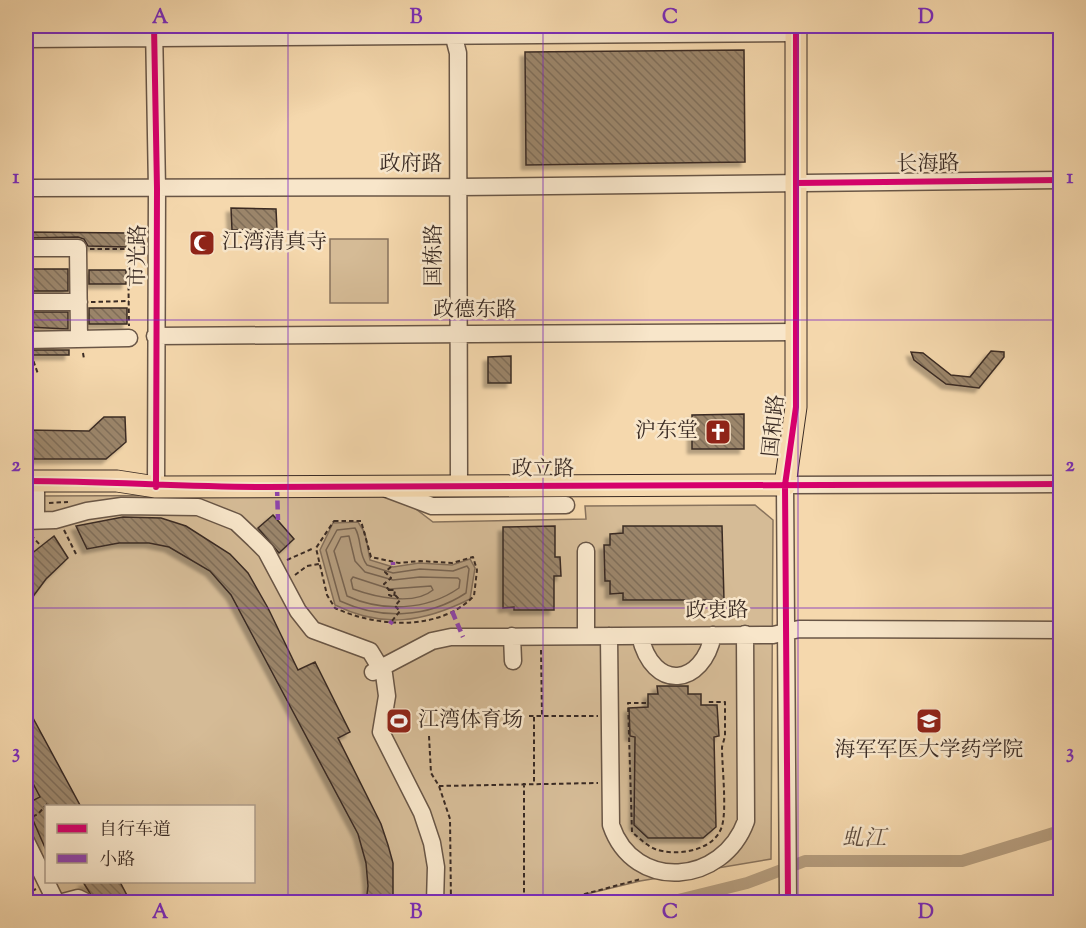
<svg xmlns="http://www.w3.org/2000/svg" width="1086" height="928" viewBox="0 0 1086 928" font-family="'Sorts Mill Goudy','Noto Serif SC',serif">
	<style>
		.pitch { fill: #d5bb96; stroke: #88735d; stroke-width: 1.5; fill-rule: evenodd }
		.water { fill: #b59d7e; stroke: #846f5a; stroke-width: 1.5 }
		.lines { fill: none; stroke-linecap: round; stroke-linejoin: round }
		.shore { stroke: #786451; stroke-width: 1.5 }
		.canal { stroke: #b59d7e; stroke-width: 12 }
		.building { fill: url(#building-back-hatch); stroke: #3a2b24; stroke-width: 1.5; filter: url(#shadow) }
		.minor-casing { stroke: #695646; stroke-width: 19 }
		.major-casing { stroke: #3a2b24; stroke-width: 23 }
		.path { stroke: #3a2b24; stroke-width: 2; stroke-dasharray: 4.5 3; stroke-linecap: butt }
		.minor { stroke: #f8e6ca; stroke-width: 16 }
		.major { stroke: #f5d8ad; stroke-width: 21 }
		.quiet { stroke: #8e44ad; stroke-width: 4.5; stroke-dasharray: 9 4.5; stroke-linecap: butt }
		.cycleway-casing { stroke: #f8e6ca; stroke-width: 10 }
		.cycleway { stroke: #d6006c; stroke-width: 6 }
		.grid { fill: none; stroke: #7b2cbf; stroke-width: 1.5; stroke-opacity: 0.55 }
		.labels { text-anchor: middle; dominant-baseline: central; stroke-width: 5; stroke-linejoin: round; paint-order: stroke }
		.street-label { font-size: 21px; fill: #3a2b24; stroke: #f8e6ca }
		.poi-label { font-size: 21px; fill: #3a2b24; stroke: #f8e6ca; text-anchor: start }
		.water-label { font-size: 22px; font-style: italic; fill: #5f4d3f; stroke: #f8e6ca }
		.neatline { fill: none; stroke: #7b2cbf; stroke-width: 2 }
		.grid-label { font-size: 20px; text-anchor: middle; font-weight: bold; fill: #7b2cbf }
	</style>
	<defs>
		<pattern id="building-back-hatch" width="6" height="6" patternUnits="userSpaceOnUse" patternTransform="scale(1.5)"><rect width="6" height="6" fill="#9b856b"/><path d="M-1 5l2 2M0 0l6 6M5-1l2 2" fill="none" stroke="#7f6d58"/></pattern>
		<filter id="shadow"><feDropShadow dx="-4.5" dy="4.5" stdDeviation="1.5" flood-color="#0004"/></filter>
	</defs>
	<rect width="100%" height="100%" fill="#f5d8ad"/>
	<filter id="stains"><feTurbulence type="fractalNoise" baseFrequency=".00333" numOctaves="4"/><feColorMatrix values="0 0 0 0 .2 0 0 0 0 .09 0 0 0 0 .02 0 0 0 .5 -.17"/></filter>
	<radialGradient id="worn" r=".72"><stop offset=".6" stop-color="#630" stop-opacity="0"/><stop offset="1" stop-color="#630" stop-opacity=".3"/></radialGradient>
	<path class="pitch" d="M330,239H388V303H330Z
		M384,495L412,506L433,522L586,519L585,506L755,505L773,520L771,859L640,881L554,902H49L26,856V504L30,496ZM46,806H254V882H46Z"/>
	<path class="water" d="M358,522L365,533L370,560L393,567L419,563L452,565L470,559L475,568L470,599C424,622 383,629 335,605L320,550L333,523Z"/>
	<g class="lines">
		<path class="shore" d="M355,528C362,539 358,554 367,565L393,573L420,569L453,571L467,566L469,569L466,593C428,618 381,620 340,601L326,550L337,530Z
			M349,536L355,561L365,572L393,580L420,577L458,578L460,580L459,588C426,611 382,612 347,596L334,551L341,537Z
			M353,577L390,589L431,586L433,590C414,606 375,597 353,589L351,580Z"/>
		<path class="canal" d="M670,902L747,883L805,861H962L1060,831"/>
	</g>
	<path class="building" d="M744,50L745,162L526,165L525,52Z
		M231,208L276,209L277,230H232Z
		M26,232L127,233V247L88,246L84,239L78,237L26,238Z
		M26,269H68V291H27Z
		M89,270H126V284H89Z
		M89,308H127V324H89Z
		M27,312H68V329L27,327Z
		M33,350H69V355H33Z
		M991,351L1004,352V357L979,388L946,384L914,360L911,352L923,353L951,375L970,377Z
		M511,356V383H488V357Z
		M744,414V449H692V415Z
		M104,417H125L126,442L106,459H26V430L89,431Z
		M273,515L294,539L279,553L258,528Z
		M123,517L161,518L186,526L230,554L248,573L268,608L298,670L315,662L350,732L338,738L381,824L388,845L393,863V903H366L368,886L366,863L358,834L231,595L210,571L169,547L149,543H119L87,549L76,526Z
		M555,526V557H560L561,576H554V610H514V607L503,608V527Z
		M623,526H722L724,600H623V593L610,594V581H605L604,545H610V534L623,533Z
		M54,536L68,558L46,579L26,606V558Z
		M657,686H688V694H701V705H717L719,736L714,737L716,827L703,838H648L634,825L635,737L630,736L629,708L648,707V694H658Z
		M26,705L81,807H46V850L26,804L40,797L26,770Z
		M83,882H120L131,903H96Z"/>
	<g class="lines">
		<g class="minor-casing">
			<path id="minor" d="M154,26L157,189L156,487
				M451,26L458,53L459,487
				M26,39L796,33
				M26,188L458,187L1060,180
				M26,248H78L79,339
				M26,302H79
				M155,336L796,332
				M26,340L129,338
				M387,489L432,506L566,505
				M36,519V492
				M26,521L55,520L87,511L122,506L198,507L236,522L254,539L266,551L298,611L313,630L370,651L384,674L387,696L381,732L422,813L432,843L436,867L435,902
				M586,551V636
				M512,636L513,661
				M609,636L611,825C634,893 723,885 746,821L745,634
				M640,636C653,693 703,686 713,635
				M373,672L432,641L451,637L773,635L799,629L1060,630
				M26,841L56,902
				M63,902L78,898L86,902
				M788,902L785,485L1060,484"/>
		</g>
		<g class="major-casing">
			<path id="major" d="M26,481H117L156,487L785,485L796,407V26"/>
		</g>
		<path class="path" d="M90,249H128L129,326
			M91,302L129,301
			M83,353L84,359
			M31,354L38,374
			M49,503L68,502
			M334,521H361L371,557L399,563L420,561L452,563L473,557L477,570L474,596C439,632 376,627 335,608L327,595L316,548Z
			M64,530L76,554
			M31,535L41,546
			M287,560L314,548
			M295,575L307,566L319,564
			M389,590H395L394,597L389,595V590L384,584L391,578L385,572L393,565
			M392,621L400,611L395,606L400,600L395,595
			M541,650L542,716
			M646,703H628L632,832C639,838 646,845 655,849C676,857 715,851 722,826C727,809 722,767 722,747L725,736V702H706
			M529,716H598
			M534,717V783
			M429,736L431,773L439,786L450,819L451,902
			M524,783V902
			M439,786L598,783
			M26,820L38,814L48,803
			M26,894L36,889
			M555,902L641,879"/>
		<use href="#minor" class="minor"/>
		<use href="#major" class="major"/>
		<path class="quiet" d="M277,487L278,520
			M393,565V562
			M452,611L463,637
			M390,624L392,621"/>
		<g class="cycleway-casing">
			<path id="cycleway" d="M154,26L157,189L156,487
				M796,183L1060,180
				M26,481C106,481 185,487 266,487L1060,484
				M788,902L785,485L796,407V26"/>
		</g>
		<use href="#cycleway" class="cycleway"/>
	</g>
	<path class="grid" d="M288,26V902M543,26V902M798,26V902M26,320H1060M26,608H1060"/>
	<defs>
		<g id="mosque-square" transform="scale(1.35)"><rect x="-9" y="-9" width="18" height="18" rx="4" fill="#8f2418" stroke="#f8e6ca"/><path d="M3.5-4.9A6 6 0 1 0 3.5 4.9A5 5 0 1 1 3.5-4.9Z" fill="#fff"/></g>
		<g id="church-square" transform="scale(1.35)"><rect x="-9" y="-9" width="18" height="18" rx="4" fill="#8f2418" stroke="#f8e6ca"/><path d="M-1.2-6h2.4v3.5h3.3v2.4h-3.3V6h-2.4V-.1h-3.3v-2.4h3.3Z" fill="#fff"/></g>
		<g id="stadium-square" transform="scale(1.35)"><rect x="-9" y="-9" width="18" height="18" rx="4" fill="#8f2418" stroke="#f8e6ca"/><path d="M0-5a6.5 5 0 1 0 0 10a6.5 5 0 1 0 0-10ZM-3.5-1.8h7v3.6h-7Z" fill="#fff"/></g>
		<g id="university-square" transform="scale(1.35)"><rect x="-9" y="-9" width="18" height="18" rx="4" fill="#8f2418" stroke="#f8e6ca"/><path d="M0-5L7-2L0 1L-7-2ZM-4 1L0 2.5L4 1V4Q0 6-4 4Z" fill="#fff"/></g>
	</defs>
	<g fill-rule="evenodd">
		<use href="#mosque-square" x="202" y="243"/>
		<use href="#church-square" x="718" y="432"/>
		<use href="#stadium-square" x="399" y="721"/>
		<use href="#university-square" x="929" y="721"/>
	</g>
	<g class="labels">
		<g class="street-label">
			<text x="411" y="165">政府路</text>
			<text transform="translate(928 165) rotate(-1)">长海路</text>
			<text transform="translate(435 255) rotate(-90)">国栋路</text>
			<text transform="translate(139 256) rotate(-89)">市光路</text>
			<text x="475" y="311">政德东路</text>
			<text transform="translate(775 426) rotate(-84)">国和路</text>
			<text x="543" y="470">政立路</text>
			<text transform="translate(717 612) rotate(-1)">政衷路</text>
		</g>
		<g class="poi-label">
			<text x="222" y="243">江湾清真寺</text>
			<text x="698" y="432" text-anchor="end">沪东堂</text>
			<text x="418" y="721">江湾体育场</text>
			<text x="929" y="751" text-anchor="middle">海军军医大学药学院</text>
		</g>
		<g class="water-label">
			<text x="864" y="840">虬江</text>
		</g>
	</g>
	<rect width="1086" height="928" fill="none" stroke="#f5d8ad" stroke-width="66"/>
	<rect x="45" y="805" width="210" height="78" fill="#f8e6ca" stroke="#ac9b88" stroke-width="1.5"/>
	<rect x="57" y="824" width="30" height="9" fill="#d6006c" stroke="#ac9b88" stroke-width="1.5"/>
	<text x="99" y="835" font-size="18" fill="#3a2b24">自行车道</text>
	<rect x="57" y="854" width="30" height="9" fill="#8e44ad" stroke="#ac9b88" stroke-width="1.5"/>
	<text x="99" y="865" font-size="18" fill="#3a2b24">小路</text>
	<rect x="33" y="33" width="1020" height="862" class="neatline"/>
	<g class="grid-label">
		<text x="160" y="23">A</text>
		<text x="416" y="23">B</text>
		<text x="670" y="23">C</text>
		<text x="926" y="23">D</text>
		<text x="16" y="183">1</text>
		<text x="1070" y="183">1</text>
		<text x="16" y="471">2</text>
		<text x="1070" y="471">2</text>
		<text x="16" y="758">3</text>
		<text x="1070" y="758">3</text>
		<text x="160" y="918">A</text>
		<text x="416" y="918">B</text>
		<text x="670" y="918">C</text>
		<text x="926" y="918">D</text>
	</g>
	<rect width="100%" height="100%" filter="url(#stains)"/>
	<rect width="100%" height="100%" fill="url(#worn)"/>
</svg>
